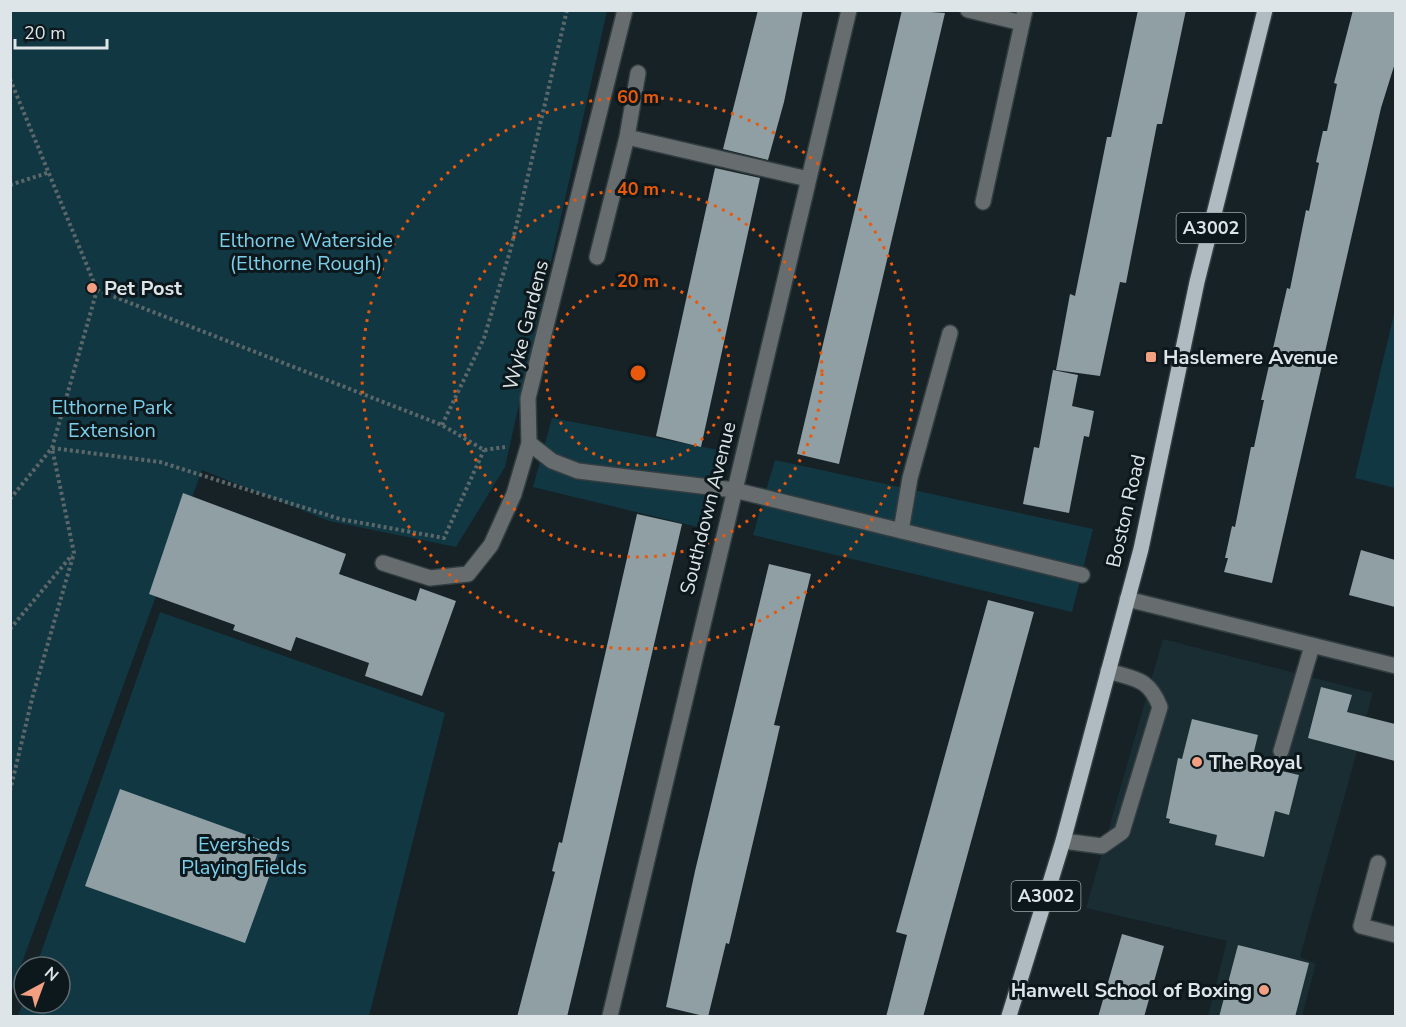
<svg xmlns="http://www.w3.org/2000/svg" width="1406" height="1027" viewBox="0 0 1406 1027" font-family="'Nunito Sans',sans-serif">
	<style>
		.built { fill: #192d33 }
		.green { fill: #113742 }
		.building { fill: #909fa4 }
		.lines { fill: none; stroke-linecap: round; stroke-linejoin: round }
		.minor-casing { stroke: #323d41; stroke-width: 18 }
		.major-casing { stroke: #323d41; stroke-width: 18 }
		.path { stroke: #5c676a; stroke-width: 4; stroke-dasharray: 3 3; stroke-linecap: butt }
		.minor { stroke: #676d6f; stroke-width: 15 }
		.major { stroke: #afbbc0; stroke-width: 15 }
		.ring { fill: none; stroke: #e8590c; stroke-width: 3; stroke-dasharray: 3 6 }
		.poi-dot { fill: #f2a081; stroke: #0d181c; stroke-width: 2 }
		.labels { text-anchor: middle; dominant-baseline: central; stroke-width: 6; stroke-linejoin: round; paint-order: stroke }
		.shield { fill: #0d181c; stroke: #9fa8ab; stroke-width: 1.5 }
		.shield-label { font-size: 18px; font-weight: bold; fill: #dde5e8 }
		.park-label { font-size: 20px; fill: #7bcee9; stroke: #0d181c }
		.poi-label { font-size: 20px; font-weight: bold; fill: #dde5e8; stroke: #0d181c; text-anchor: start }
		.street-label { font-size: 20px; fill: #dde5e8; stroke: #0d181c }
		.centre { fill: #e8590c; stroke: #0d181c; stroke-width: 3 }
		.ring-label { font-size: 18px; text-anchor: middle; font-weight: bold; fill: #e8590c; stroke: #0d181c; stroke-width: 6; stroke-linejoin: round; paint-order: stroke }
	</style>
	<rect width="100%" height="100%" fill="#162226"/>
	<path class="built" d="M1163,639L1373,693L1300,957L1316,964L1302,1016H1208L1227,941L1086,908Z"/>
	<path class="green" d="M11,11H607L505,467L456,547L329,521L202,470L11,993Z
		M1395,310L1396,488H1395L1355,478Z
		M552,418L719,450L702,528L533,487Z
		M775,460L1093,529L1072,612L753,535Z
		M160,612L445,713L369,1016H18L24,1000V1003H60V967H36Z"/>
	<path class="building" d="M758,10H803L784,102L768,160L723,149Z
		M902,10L945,13L839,464L797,454Z
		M1138,10H1186L1162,124H1157L1126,283L1120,282L1100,376L1056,370L1070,294L1075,296L1107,137H1111Z
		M1353,10H1395V63L1381,108L1272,583L1224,572L1228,558H1225L1232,526L1235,527L1251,447H1254L1264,400H1261L1287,288L1290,289L1306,210L1309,211L1319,163L1316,162L1323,131H1327L1337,84L1334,83Z
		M715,168L760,178L701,447L656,436Z
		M1053,370L1078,375L1072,406L1094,411L1089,437L1084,436L1069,513L1023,504L1034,447L1039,448Z
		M183,493L346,554L339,574L416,601L420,588L456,601L422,696L365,676L369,663L296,637L291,651L233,630L235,625L149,594Z
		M637,514L682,524L584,946L567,1017H517L555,872L552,871L559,842L562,843Z
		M1361,550L1395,560V607L1349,595Z
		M769,564L811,574L774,725L780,726L766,787L729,944L726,943L708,1017L666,1007L695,871Z
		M988,600L1034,612L923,1017H886L907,935L896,932Z
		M1321,687L1352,695L1347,712L1395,724V761L1308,738Z
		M1192,719L1258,735L1251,764L1299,775L1289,815L1275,811L1264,857L1215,845L1217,835L1169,823L1170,819L1166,818L1178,758L1182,759Z
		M120,789L280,847L245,943L85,886Z
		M1122,934L1164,946L1144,1017H1098Z
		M1238,945L1309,963L1295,1017H1219Z"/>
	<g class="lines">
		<g class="minor-casing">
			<path id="minor" d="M625,10L528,398L529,443L552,461L578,471L734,490L1082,575
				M968,10L1022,23
				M627,137L808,179
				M983,202L1025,10
				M597,257L627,137L638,73
				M901,531L910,478L950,333
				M383,563L430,578L468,574L491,545L514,494L529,443
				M1127,599L1396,666
				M1281,751L1312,646
				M1063,841L1102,846L1122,832L1160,707C1149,678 1135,679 1108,671
				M1378,863L1361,926L1396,935
				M610,1016L849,10"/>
		</g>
		<g class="major-casing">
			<path id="major" d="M1009,1016L1063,841L1141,549L1197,282L1265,10"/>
		</g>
		<path class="path" d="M10,79L97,290L442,425L484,450L505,447
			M10,185L50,172
			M442,425L484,338L511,248L567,10
			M52,448L160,462L340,519L444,538L484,450
			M10,499L52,448L97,290
			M10,629L72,555
			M10,791L33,695L74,553L52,448"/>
		<use href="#minor" class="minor"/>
		<use href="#major" class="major"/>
	</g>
	<g class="ring">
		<circle cx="638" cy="373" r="92"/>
		<circle cx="638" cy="373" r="184"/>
		<circle cx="638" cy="373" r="276"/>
	</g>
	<g class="poi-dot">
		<circle cx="92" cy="288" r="6"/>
		<rect x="1145" y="351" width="12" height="12" rx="3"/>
		<circle cx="1197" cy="762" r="6"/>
		<circle cx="1264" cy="990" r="6"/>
	</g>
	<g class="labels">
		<g class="shield">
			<rect x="1176.5" y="213" width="69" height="30" rx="4.5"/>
			<rect x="1011.5" y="881" width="69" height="30" rx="4.5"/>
		</g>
		<g class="shield-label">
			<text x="1211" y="228">A3002</text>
			<text x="1046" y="896">A3002</text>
		</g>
		<g class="park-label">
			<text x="306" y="240">Elthorne Waterside<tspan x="306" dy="23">(Elthorne Rough)</tspan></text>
			<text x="112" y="407">Elthorne Park<tspan x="112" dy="23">Extension</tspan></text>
			<text x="244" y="844">Eversheds<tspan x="244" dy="23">Playing Fields</tspan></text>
		</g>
		<g class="poi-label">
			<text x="104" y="288">Pet Post</text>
			<text x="1163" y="357">Haslemere Avenue</text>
			<text x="1209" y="762">The Royal</text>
			<text x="1252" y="990" text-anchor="end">Hanwell School of Boxing</text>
		</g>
		<g class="street-label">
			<text transform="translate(526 325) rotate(-76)">Wyke Gardens</text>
			<text transform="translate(708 508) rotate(-76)">Southdown Avenue</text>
			<text transform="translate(1126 511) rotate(-77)">Boston Road</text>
		</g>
	</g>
	<circle cx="638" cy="373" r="9" class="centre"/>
	<g class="ring-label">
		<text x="638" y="103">60 m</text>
		<text x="638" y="195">40 m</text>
		<text x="638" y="287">20 m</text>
	</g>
	<rect width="1406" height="1027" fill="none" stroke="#dde5e8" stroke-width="24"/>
	<g transform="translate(42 985) rotate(41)"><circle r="28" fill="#0d181c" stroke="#606a6e" stroke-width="1.5"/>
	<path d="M0-4.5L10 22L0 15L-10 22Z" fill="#f2a081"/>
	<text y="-9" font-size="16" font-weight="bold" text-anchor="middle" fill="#dde5e8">N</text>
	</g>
	<path d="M15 39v9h92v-9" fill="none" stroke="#dde5e8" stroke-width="3"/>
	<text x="24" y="39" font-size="18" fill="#dde5e8" stroke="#0d181c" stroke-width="4.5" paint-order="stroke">20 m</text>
</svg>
